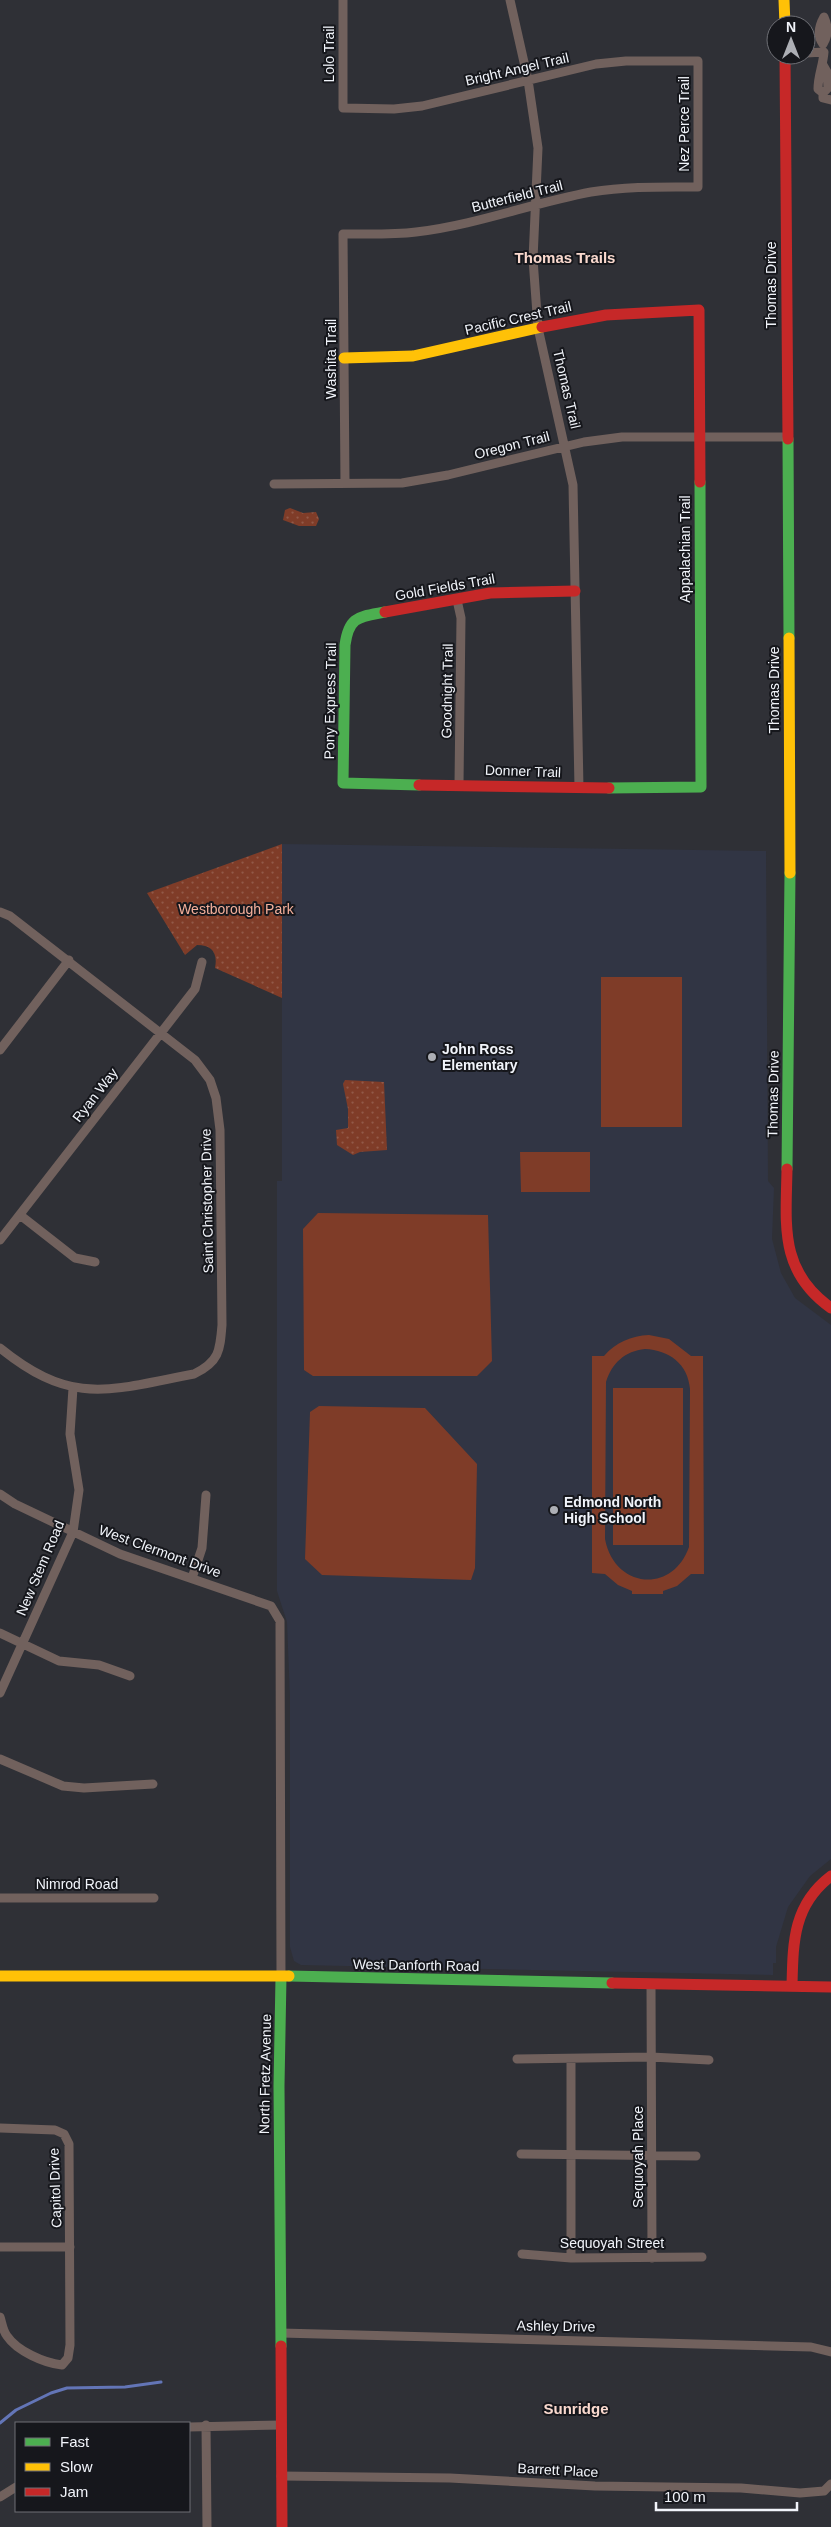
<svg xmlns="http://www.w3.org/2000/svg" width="831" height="2527" viewBox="0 0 831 2527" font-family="Arial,sans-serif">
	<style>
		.built { fill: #313544 }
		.grass { fill: #7f3c28; fill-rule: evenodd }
		.park { fill: url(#park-dots) }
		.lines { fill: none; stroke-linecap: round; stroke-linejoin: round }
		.stream { stroke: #6375b7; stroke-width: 3 }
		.street { stroke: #71615d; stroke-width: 9 }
		.fast { stroke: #4caf50; stroke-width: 11 }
		.slow { stroke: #ffc107; stroke-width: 11 }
		.jam { stroke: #c62828; stroke-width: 11 }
		.poi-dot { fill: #adafb5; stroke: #16171c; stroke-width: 2 }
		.labels { text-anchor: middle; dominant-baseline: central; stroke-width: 4; stroke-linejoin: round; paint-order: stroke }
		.street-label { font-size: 14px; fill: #f1f4fa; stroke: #16171c }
		.park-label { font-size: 14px; fill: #f5b09b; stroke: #16171c }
		.poi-label { font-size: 14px; font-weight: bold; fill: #f1f4fa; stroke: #16171c; text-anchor: start }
		.neighbourhood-label { font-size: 15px; font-weight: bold; fill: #fad9ce; stroke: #16171c }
	</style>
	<defs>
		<pattern id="park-dots" width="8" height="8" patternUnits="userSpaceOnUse" patternTransform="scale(1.25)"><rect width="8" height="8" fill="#7f3c28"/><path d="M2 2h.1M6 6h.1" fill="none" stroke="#925948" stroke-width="1.8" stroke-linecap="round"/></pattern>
	</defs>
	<rect width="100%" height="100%" fill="#2f3036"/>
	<path class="built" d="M282,844L766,851L768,1181L774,1188L772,1239L781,1273L795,1298L831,1325V1859L810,1876L788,1907L776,1947V1963H773V1975L301,1965L294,1961L290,1947V1698L287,1622L277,1591V1181H282Z"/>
	<path class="grass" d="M601,977H682V1127H601Z
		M520,1152H590V1192H521Z
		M318,1213L488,1215L492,1361L477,1376H313L304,1370L303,1229Z
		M649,1335L669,1339L691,1356H703L704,1574H691L677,1586L663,1591V1594H632V1591L618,1585L605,1574L592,1573V1356H604C616,1342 631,1336 649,1335ZM645,1349C669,1350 688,1364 690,1389L689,1547C672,1595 614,1588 605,1539L606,1382C612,1363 625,1351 645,1349Z
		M613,1388H683V1545H613Z
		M319,1406L425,1408L477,1464L475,1568L471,1580L322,1575L305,1559L310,1412Z"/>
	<path class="park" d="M290,508L303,513L316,512L319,519L316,526H299L283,520L285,510Z
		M282,844V998L215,968C218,953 212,945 197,945L185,955L147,893Z
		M345,1080L384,1082L387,1150L360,1152L353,1155L337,1145L336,1130L348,1128V1109L343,1084Z"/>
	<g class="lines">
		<path class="stream" d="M0,2423L16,2410L51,2393L67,2388L125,2387L161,2382"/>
		<path class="street" d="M343,0V108L394,109L422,106L596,64L626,61H698V187C663,187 627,186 591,192C532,203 476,225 416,232C392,235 367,234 343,234L345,483
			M510,0L528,80L538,148L533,259L538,328L573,485L579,788
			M824,17C828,26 828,36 823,44C817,36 819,26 824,17Z
			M806,53L824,52C823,66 818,75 818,89L823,93L828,88L827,72L823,65
			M823,93V98L831,100
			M274,484L402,483L448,475L584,442L622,437H787
			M457,600L461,618L459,784
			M0,912L10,916L195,1060L210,1080L216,1098L220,1130L222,1325C220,1351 219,1362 194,1374C109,1390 73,1407 0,1348
			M0,1050L69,960
			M20,1215L75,1258L95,1262
			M0,1240L195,989L202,962
			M0,1494L15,1504L120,1554L271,1606L280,1621L281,1977
			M192,1578L202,1548L206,1495
			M0,1633L59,1661L99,1665L130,1676
			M0,1693L73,1532L79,1490L70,1434L73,1388
			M0,1759L63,1786L84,1788L153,1784
			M0,1898H154
			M651,1984L652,2258
			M517,2059L651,2057L709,2060
			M571,2059V2258
			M0,2128L55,2130L64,2134L69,2144L70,2345L68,2358L62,2365C44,2363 17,2351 7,2336C3,2331 2,2323 0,2317
			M521,2154L696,2156
			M0,2247H70
			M522,2254L571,2258L702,2257
			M281,2333L811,2347L831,2352
			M206,2425L207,2527
			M189,2427L281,2425
			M281,2476L450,2478L595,2486L741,2488L800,2493L824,2491L831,2484
			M0,2497L16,2487"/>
		<path class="fast" d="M788,439L789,638
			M385,612C359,617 349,616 345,645L343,783L419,785
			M609,788L701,787L700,482
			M787,1169L790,873
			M289,1976L612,1983
			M281,2346L279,2086L281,1977"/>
		<path class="slow" d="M784,0L785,25
			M344,358L413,356L542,327
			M789,638L790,873
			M0,1976H289"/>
		<path class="jam" d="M785,55L788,439
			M542,327L606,315L699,310L700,482
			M385,612L490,593L575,591
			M419,785L609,788
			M787,1169C786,1226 779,1271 831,1308
			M612,1983L831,1987
			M792,1986C793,1942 793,1905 831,1876
			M281,2346L282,2527"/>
	</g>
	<g class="poi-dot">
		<circle cx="432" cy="1057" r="5"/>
		<circle cx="554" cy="1510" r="5"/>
	</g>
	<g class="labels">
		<g class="street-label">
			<text transform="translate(329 54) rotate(-90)">Lolo Trail</text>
			<text transform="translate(517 69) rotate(-13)">Bright Angel Trail</text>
			<text transform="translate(684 124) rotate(-90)">Nez Perce Trail</text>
			<text transform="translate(517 196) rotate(-14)">Butterfield Trail</text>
			<text transform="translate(771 285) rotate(-90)">Thomas Drive</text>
			<text transform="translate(518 318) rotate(-13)">Pacific Crest Trail</text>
			<text transform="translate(331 359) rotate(-90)">Washita Trail</text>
			<text transform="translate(567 389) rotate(77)">Thomas Trail</text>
			<text transform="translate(512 445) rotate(-14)">Oregon Trail</text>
			<text transform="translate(685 549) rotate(-90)">Appalachian Trail</text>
			<text transform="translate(445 587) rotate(-10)">Gold Fields Trail</text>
			<text transform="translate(774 690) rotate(-90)">Thomas Drive</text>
			<text transform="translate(447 691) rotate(-89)">Goodnight Trail</text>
			<text transform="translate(330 701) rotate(-89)">Pony Express Trail</text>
			<text transform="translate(523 771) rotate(2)">Donner Trail</text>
			<text transform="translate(773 1094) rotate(-89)">Thomas Drive</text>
			<text transform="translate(95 1095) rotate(-52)">Ryan Way</text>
			<text transform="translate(207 1201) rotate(-91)">Saint Christopher Drive</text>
			<text transform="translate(160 1551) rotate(20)">West Clermont Drive</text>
			<text transform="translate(40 1568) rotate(-67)">New Stem Road</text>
			<text x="77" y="1884">Nimrod Road</text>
			<text transform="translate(416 1965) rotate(1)">West Danforth Road</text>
			<text transform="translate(265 2074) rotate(-89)">North Fretz Avenue</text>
			<text transform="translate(638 2157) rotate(-90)">Sequoyah Place</text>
			<text transform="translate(55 2188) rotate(-92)">Capitol Drive</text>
			<text x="612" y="2243">Sequoyah Street</text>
			<text transform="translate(556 2326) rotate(1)">Ashley Drive</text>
			<text transform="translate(558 2470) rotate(3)">Barrett Place</text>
		</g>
		<g class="park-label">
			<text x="236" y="909">Westborough Park</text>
		</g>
		<g class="poi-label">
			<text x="442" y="1049">John Ross<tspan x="442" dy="16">Elementary</tspan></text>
			<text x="564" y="1502">Edmond North<tspan x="564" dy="16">High School</tspan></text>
		</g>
		<g class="neighbourhood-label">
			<text x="565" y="257">Thomas Trails</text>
			<text x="576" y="2408">Sunridge</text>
		</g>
	</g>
	<rect x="15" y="2422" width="175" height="90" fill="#16171c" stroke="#6e6f75"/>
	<rect x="25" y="2438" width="25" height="8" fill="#4caf50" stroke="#6e6f75"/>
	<text x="60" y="2447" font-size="15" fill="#f1f4fa">Fast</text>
	<rect x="25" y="2463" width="25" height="8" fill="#ffc107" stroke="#6e6f75"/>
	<text x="60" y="2472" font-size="15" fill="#f1f4fa">Slow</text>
	<rect x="25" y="2488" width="25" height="8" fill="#c62828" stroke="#6e6f75"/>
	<text x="60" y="2497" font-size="15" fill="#f1f4fa">Jam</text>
	<g transform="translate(791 40)"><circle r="24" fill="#16171c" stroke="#6e6f75"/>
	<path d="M0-4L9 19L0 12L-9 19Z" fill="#adafb5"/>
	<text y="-8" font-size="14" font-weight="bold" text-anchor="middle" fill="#f1f4fa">N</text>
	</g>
	<path d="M656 2502v8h141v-8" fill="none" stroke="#f1f4fa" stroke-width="2.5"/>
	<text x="664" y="2502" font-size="15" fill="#f1f4fa" stroke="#16171c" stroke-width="4" paint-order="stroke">100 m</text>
</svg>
